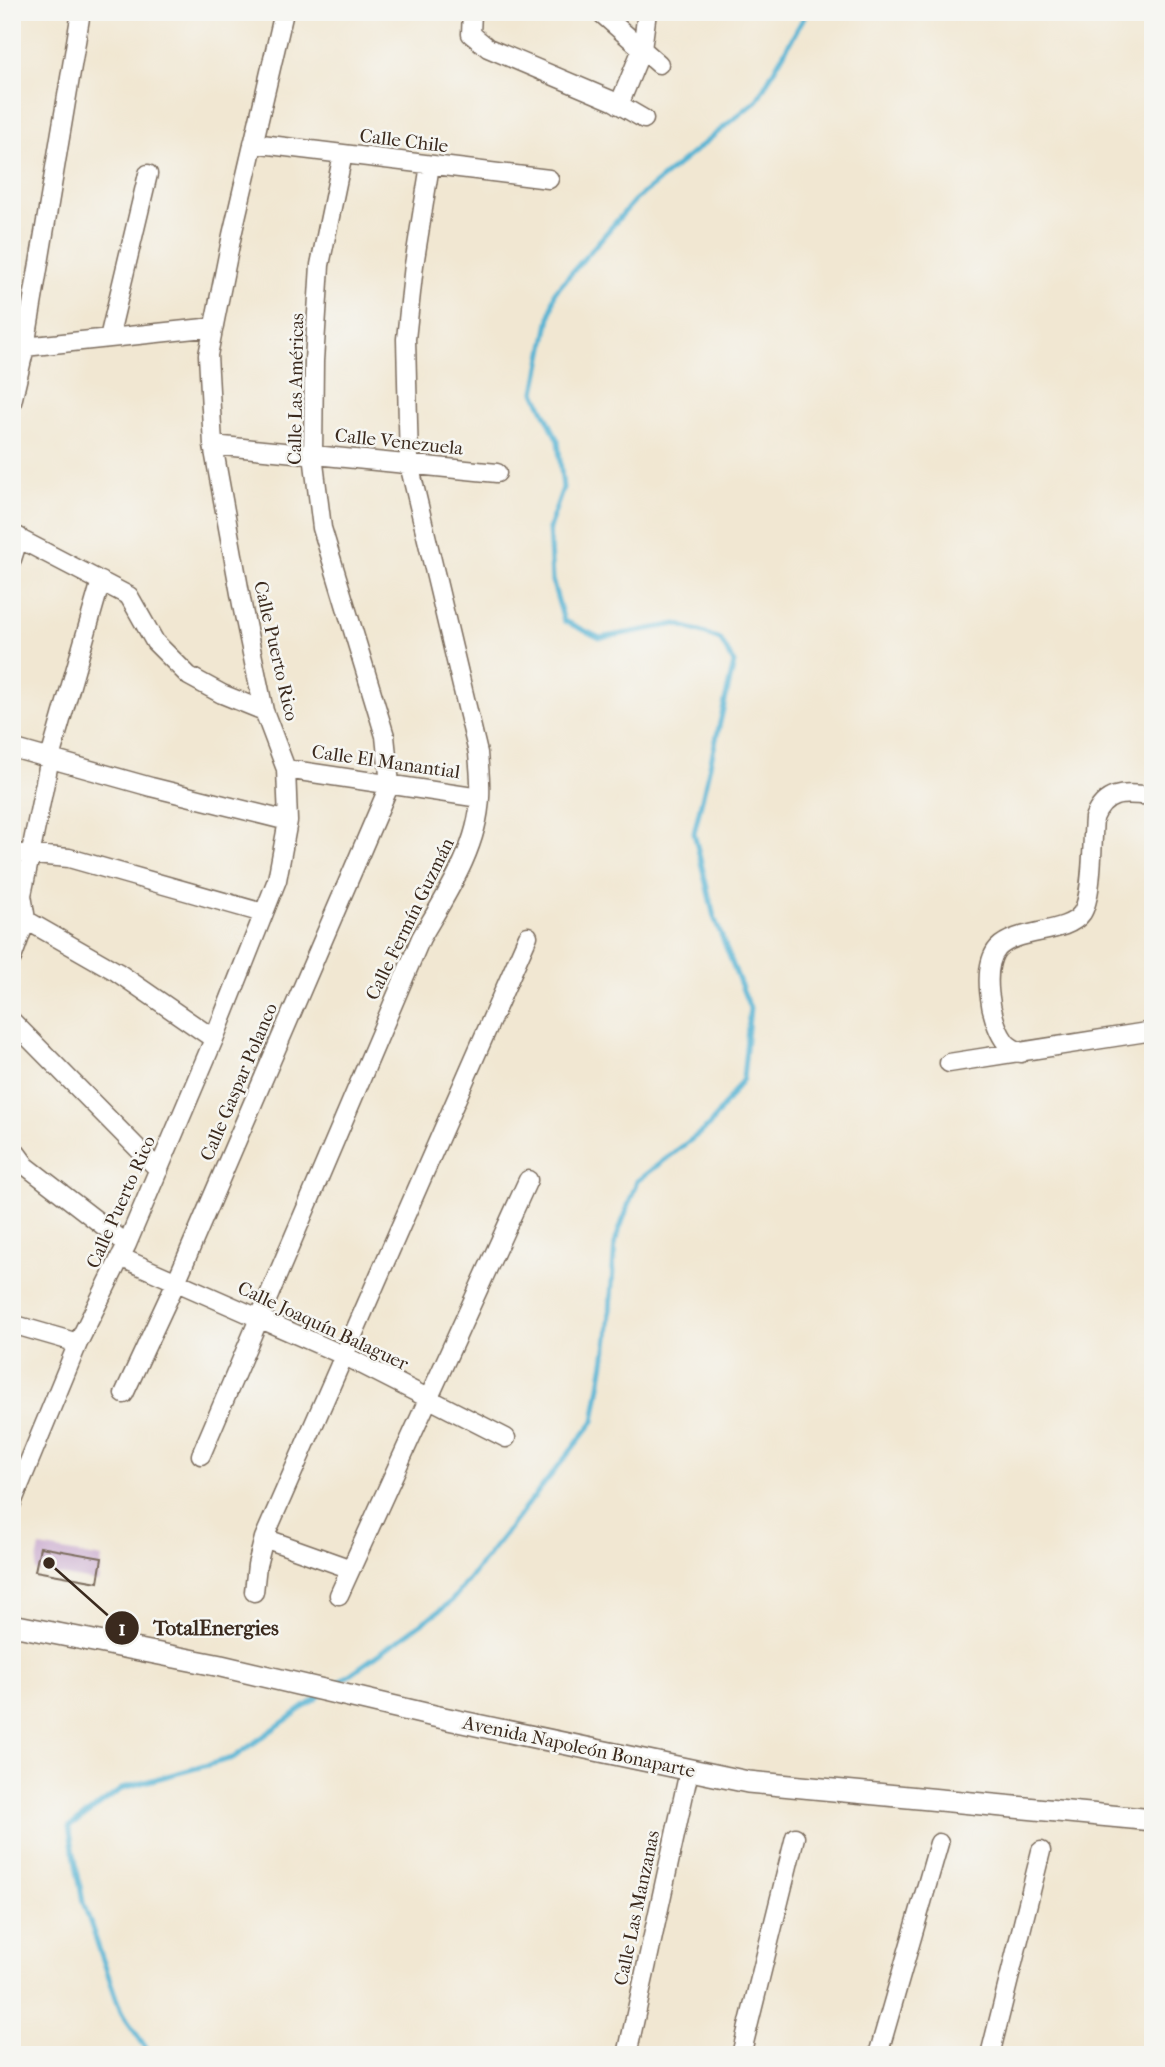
<svg xmlns="http://www.w3.org/2000/svg" width="1165" height="2067" viewBox="0 0 1165 2067" font-family="'IM FELL French Canon',serif">
	<style>
		.lines { fill: none; stroke-linecap: round; stroke-linejoin: round }
		.stream { stroke: #55b3d3; stroke-width: 5 }
		.building { fill: #c39fc9 }
		.minor-casing { stroke: #7b6c5d; stroke-width: 21 }
		.major-casing { stroke: #7b6c5d; stroke-width: 24 }
		.minor { stroke: #fff; stroke-width: 18 }
		.major { stroke: #fff; stroke-width: 21 }
		.labels { text-anchor: middle; dominant-baseline: central; stroke-width: 5; stroke-linejoin: round; paint-order: stroke }
		.street-label { font-size: 19px; fill: #3b2a1e; stroke: #f6f6f2 }
		.leader { fill: none; stroke: #3b2a1e; stroke-width: 2.5 }
		.callout-dot { fill: #3b2a1e; stroke: #f6f6f2; stroke-width: 2.5 }
		.mark-label { font-size: 21px; text-anchor: middle; font-weight: bold; fill: #fff }
		.callout-label { font-size: 21px; text-anchor: middle; font-weight: bold; fill: #3b2a1e; stroke: #f6f6f2; stroke-width: 5; stroke-linejoin: round; paint-order: stroke }
	</style>
	<rect width="100%" height="100%" fill="#f6f6f2"/>
	<filter id="ink" filterUnits="userSpaceOnUse"><feTurbulence type="fractalNoise" baseFrequency=".0143" numOctaves="2"/><feDisplacementMap in="SourceGraphic" scale="14" xChannelSelector="R" yChannelSelector="G"/><feConvolveMatrix kernelMatrix="1 2 1 2 8 2 1 2 1" color-interpolation-filters="sRGB"/></filter>
	<filter id="wash" filterUnits="userSpaceOnUse"><feTurbulence type="fractalNoise" baseFrequency=".00686" numOctaves="4" result="noise"/><feDisplacementMap in="SourceGraphic" scale="28" xChannelSelector="R" yChannelSelector="G"/><feGaussianBlur stdDeviation="1.57" result="paint"/><feColorMatrix in="noise" values="0 0 0 0 0 0 0 0 0 0 0 0 0 0 0 0 0 1.4 0 .05"/><feComposite in="paint" operator="in"/></filter>
	<g filter="url(#wash)">
		<rect width="100%" height="100%" fill="#f1e7d2"/>
		<g class="lines">
			<path class="stream" d="M335,1685L450,1603L594,1421L608,1338L615,1242L637,1181L709,1126L743,1079L750,1008L714,917L694,833L734,663L720,639L677,624L600,638L564,621L552,580L549,528L563,488L558,441L535,392L555,292L634,201L757,100L807,12
				M151,2055L121,2012L83,1902L69,1827L123,1788L233,1758L321,1695"/>
		</g>
		<g id="blocks">
			<path class="building" d="M40,1547L102,1558L98,1582L35,1571Z"/>
		</g>
	</g>
	<g filter="url(#ink)">
		<use href="#blocks" fill-opacity="0" stroke="#7b6c5d" stroke-width="2"/>
		<g class="lines">
			<g class="minor-casing">
				<path id="minor" d="M472,12L471,34L488,48L613,101L644,119
					M600,12L659,64
					M619,105L642,49L647,12
					M253,143L549,179
					M109,338L148,174
					M15,348L214,327
					M12,402L25,347L81,12
					M213,445L497,473
					M12,535L129,596L155,642L189,676L222,694L264,711
					M12,559L19,537
					M12,748L151,787L288,821
					M286,769L480,798
					M12,853L69,858L263,913
					M26,920L117,972L214,1039
					M12,958L26,920L22,895L50,758L101,581
					M12,1021L159,1170
					M1021,1053C1015,1049 1007,1046 1004,1040C990,1020 981,967 998,948C1018,928 1067,935 1082,913C1093,896 1092,840 1094,818C1106,789 1126,794 1153,796
					M949,1063L1153,1031
					M12,1147L26,1166L127,1244
					M120,1257L345,1356L506,1438
					M12,1324L78,1343
					M124,1394L176,1282L390,784L385,736L322,528L313,455L314,361L320,265L343,154
					M201,1455L421,938C446,895 478,848 480,797C481,783 479,767 478,753L409,464L406,339L414,265L430,165
					M12,1503L78,1343L127,1244L214,1039L277,880L288,821L286,769L264,711L243,610L213,445L208,355L232,235L284,12
					M264,1538L351,1569
					M254,1592L257,1565L264,1538L528,936
					M339,1595L528,1180
					M627,2055L689,1771
					M741,2055L795,1837
					M878,2055L939,1843
					M990,2055L1041,1851"/>
			</g>
			<g class="major-casing">
				<path id="major" d="M12,1625L221,1666L434,1716L748,1782L1153,1820"/>
			</g>
			<use href="#minor" class="minor"/>
			<use href="#major" class="major"/>
		</g>
	</g>
	<g class="labels">
		<g class="street-label">
			<text transform="translate(404 141) rotate(7)">Calle Chile</text>
			<text transform="translate(296 389) rotate(-89)">Calle Las Américas</text>
			<text transform="translate(399 442) rotate(6)">Calle Venezuela</text>
			<text transform="translate(276 651) rotate(77)">Calle Puerto Rico</text>
			<text transform="translate(386 762) rotate(8)">Calle El Manantial</text>
			<text transform="translate(410 919) rotate(-64)">Calle Fermín Guzmán</text>
			<text transform="translate(239 1082) rotate(-67)">Calle Gaspar Polanco</text>
			<text transform="translate(121 1202) rotate(-66)">Calle Puerto Rico</text>
			<text transform="translate(323 1326) rotate(25)">Calle Joaquín Balaguer</text>
			<text transform="translate(579 1747) rotate(12)">Avenida Napoleón Bonaparte</text>
			<text transform="translate(637 1908) rotate(-78)">Calle Las Manzanas</text>
		</g>
	</g>
	<path class="leader" d="M49 1563L122 1628"/>
	<g class="callout-dot">
		<circle cx="49" cy="1563" r="7"/>
		<circle cx="122" cy="1628" r="18"/>
	</g>
	<g class="mark-label">
		<text x="122" y="1635">1</text>
	</g>
	<g class="callout-label">
		<text x="216" y="1635">TotalEnergies</text>
	</g>
	<rect width="1165" height="2067" fill="none" stroke="#f6f6f2" stroke-width="42"/>
</svg>
